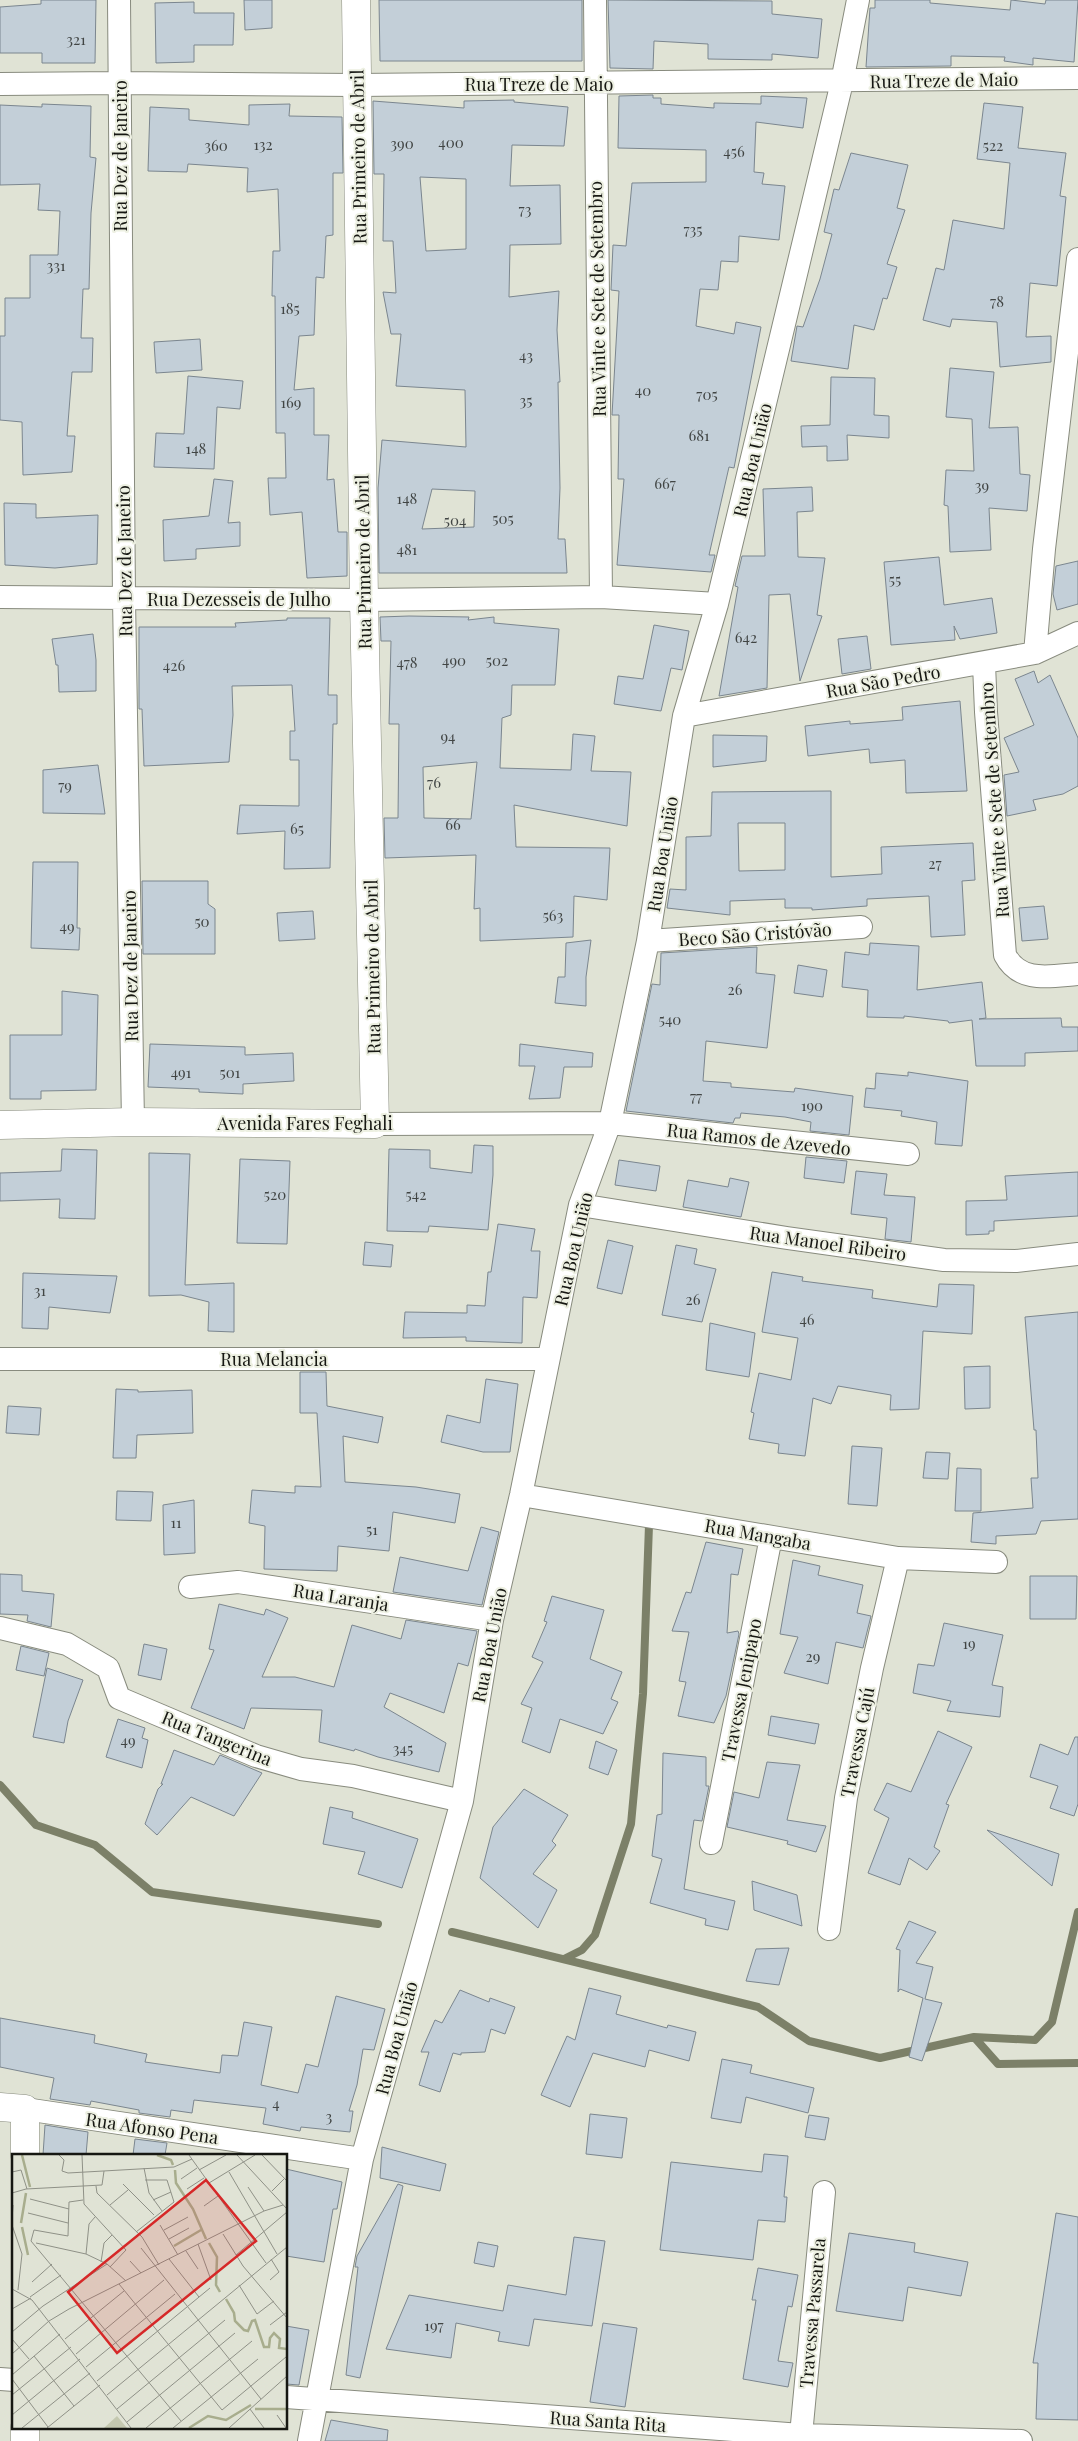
<svg xmlns="http://www.w3.org/2000/svg" width="1078" height="2441" viewBox="0 0 1078 2441" font-family="'Playfair Display',serif">
	<style>
		.lines { fill: none; stroke-linecap: round; stroke-linejoin: round }
		.stream { stroke: #7c8068; stroke-width: 8 }
		.building { fill: #c3cfd8; stroke: #7b868f; fill-rule: evenodd }
		.street-casing { stroke: #888b7e; stroke-width: 24 }
		.secondary-casing { stroke: #888b7e; stroke-width: 29 }
		.street { stroke: #fff; stroke-width: 22 }
		.secondary { stroke: #fff; stroke-width: 28 }
		.labels { text-anchor: middle; dominant-baseline: central; stroke-width: 4; stroke-linejoin: round; paint-order: stroke }
		.number-label { font-size: 15px; fill: #414544 }
		.street-label { font-size: 18px; fill: #161712; stroke: #edf0e2 }
		.inset-river { fill: none; stroke: #a8ad8d; stroke-width: 2.5 }
		.inset-road { fill: none; stroke: #8f9187; stroke-width: 1 }
		.view { fill: #d62828; fill-opacity: 0.15; stroke: #d62828; stroke-width: 2.5 }
		.inset-edge { fill: none; stroke: #161712; stroke-width: 2.5 }
	</style>
	<rect width="100%" height="100%" fill="#e0e3d5"/>
	<g class="lines">
		<path class="stream" d="M0,1785L36,1825L95,1845L152,1892L378,1924
			M452,1932L758,2007L809,2041L880,2058L974,2037L998,2064L1078,2063
			M564,1959L582,1950L595,1935L631,1824L643,1694L649,1525
			M974,2037L1035,2040L1052,2022L1078,1912"/>
	</g>
	<path class="building" d="M41,0H96L95,63H42V53H0V7L41,4Z
		M244,0H272V28L245,30Z
		M379,0H582V61H380Z
		M608,0L772,1V14L822,19L818,58L772,54V60L708,59V44L654,41L653,69L610,68Z
		M875,0H930V3L1010,10L1011,0L1045,4L1046,0H1078L1074,62L1033,58V65L1004,61L1005,57L951,56V66L866,67L870,8H875Z
		M194,2V13H234L233,45H194V62L156,63L155,3Z
		M653,95V98H661V104L714,108V103L761,104V96L807,98L803,128L756,122L754,172L764,173L762,184L785,186L779,240L739,236L738,262L721,261L718,290L700,289L696,326L734,334L736,322L761,327L734,468L729,467L709,555H715L711,572L617,565L624,479H618L619,415H612L619,291L611,290L613,245L626,246L632,183L706,182V150L618,148L619,96Z
		M514,100V102L568,107L564,146L512,145L510,186L560,185L561,244L510,245L509,297L559,291L557,330L560,382H558L560,488L558,539H565L567,573H379L378,488L382,440L466,447L465,390L396,386L401,334H391L383,292L396,293L393,241H383L384,174H374L373,101L464,108V101ZM420,177L466,179V249L426,251ZM432,489L475,491L474,527L422,529Z
		M984,103L1023,107L1018,148L1066,153L1060,196L1066,197L1057,286L1030,283L1026,337L1051,336V362L1000,367L997,322L952,319L950,327L923,320L936,268L944,270L953,220L1004,229L1010,163L977,159Z
		M42,104L91,106L90,157L96,158L91,213L89,289H83L81,338H93L92,372H72L67,436H75L72,472L23,475L22,422L0,420V336H5V298H30V255H58L60,211L38,210L40,184L0,185V105L42,107Z
		M290,104L289,116L342,117L343,173H333V235L326,236L324,278L316,277L314,335L299,336L294,390L314,388V435H329L327,480L334,479L338,532H347V576L307,578L302,512L270,515L268,478H286L285,433H276L275,296H272L273,251H280L278,189L247,192L248,168L188,164L187,172L148,171L150,107L189,109V120L249,125V105Z
		M851,153L908,165L897,208L905,210L887,264L897,267L887,299L883,298L874,330L854,325L848,369L791,361L797,326L803,327L820,279L832,234L824,232L834,189L839,190Z
		M200,339L202,370L156,373L154,342Z
		M950,368L994,372L989,428L1018,427L1020,474L1030,475L1027,511L989,508L991,550L950,552L948,506L944,505L946,470L974,471L972,419L946,417Z
		M188,376L243,381L240,409L217,407L214,469L154,467L156,433L184,434Z
		M831,377L875,378L874,415L889,416V438L847,435L848,460L827,461V446L802,447L801,426L830,425Z
		M214,479L233,481L228,523L240,522V546L196,549V559L164,561L163,520L209,516Z
		M812,487L813,511L797,512L798,557L825,558L817,615L822,616L800,681L790,594L769,595L767,688L719,696L738,587L735,586L742,556H765L763,489Z
		M4,503L36,504V518L98,515L97,564L55,568L5,565Z
		M939,557L944,605L992,598L997,633L960,639L954,626L955,640L891,645L884,562Z
		M1078,561V604L1057,610L1053,594L1056,566Z
		M409,616L469,617L468,620L494,617V623L559,629L555,685H512L511,715L502,718L500,768L571,770L573,734L595,736L591,771L631,772L627,826L514,805L516,847L610,848L607,900L574,896L573,937L480,941V908L474,909L476,855L385,858L384,818H398L399,724H389L391,641H381L380,617ZM477,762L471,819L424,818L423,767Z
		M287,618H330L328,695H337V724H333L330,868L284,869L285,831L237,834L240,805L299,806V760H290V731H295L292,685L232,686L233,715L229,762L144,766L142,709H139V627H236L235,623L287,620Z
		M654,625L689,631L682,670L671,668L661,711L614,704L618,676L643,679Z
		M93,634L96,660V691L59,692L58,665H56L52,639Z
		M867,636L871,669L842,674L838,639Z
		M1034,671L1038,683L1050,675L1078,738V786L1063,794L1033,800L1036,810L1007,816L1004,775L1019,772L1004,738L1034,725L1015,679Z
		M960,701L967,791L906,793L905,760L870,763L869,749L808,756L805,726L850,721V724L903,720L902,707Z
		M713,735L767,736L766,761L713,767Z
		M98,765L105,814L43,813V770Z
		M831,791V877L882,874L881,847L973,843L975,880L962,881L965,935L931,937L929,896L867,899V906L812,910V908H785V899L730,901V915L667,908L670,889L686,890V837L711,836L712,792ZM738,823H785V870L739,871Z
		M33,862H78L77,928H80L79,950L31,948Z
		M142,881H208V904L215,909V954H143Z
		M1044,906L1048,939L1022,941L1019,908Z
		M313,911L315,939L279,941L277,913Z
		M591,940L586,977V1006L555,1003L558,977H565L566,943Z
		M870,943L919,946L917,990L982,982L986,1018L979,1019L1061,1018L1062,1027H1078V1051L1025,1053V1066H976L972,1020L949,1023L948,1021L904,1016V1018L867,1017L868,990L842,987L845,952L869,955Z
		M757,947L756,973L775,975L767,1048L706,1041L703,1081L731,1083V1087L794,1092L795,1088L853,1096L849,1135L810,1131L811,1122L785,1117L741,1113L740,1118H735L733,1123L626,1111L652,984L660,985L661,953Z
		M798,965L827,970L823,997L794,993Z
		M62,991L98,995L96,1090L41,1091V1099H10V1035H62Z
		M150,1044L245,1047V1055L293,1053L294,1081L243,1084V1094L199,1092V1089L148,1087Z
		M520,1044L593,1053L592,1067H564L560,1098L529,1099L535,1066H519Z
		M908,1072L968,1081L962,1146L935,1144L937,1122L901,1116L902,1111L864,1107L866,1088L875,1089L876,1073L908,1076Z
		M474,1145L493,1146V1175L488,1230L429,1226L428,1232L387,1231L389,1149L430,1150V1168L472,1173Z
		M62,1149L97,1150L95,1219L59,1218L60,1199L0,1201V1173L61,1171Z
		M149,1153L190,1154L185,1285L234,1283V1332L208,1331L209,1302L181,1295L149,1296Z
		M806,1157L847,1161L844,1183L804,1178Z
		M240,1159L290,1161L287,1244L237,1243Z
		M619,1160L660,1166L656,1191L615,1185Z
		M856,1171L887,1174L884,1195L915,1197L911,1242L885,1239L887,1218L851,1214Z
		M1078,1172V1216L994,1221V1231H989V1234L966,1235V1201L1007,1200L1005,1176Z
		M730,1178L749,1182L741,1217L683,1207L688,1180L728,1187Z
		M498,1224L535,1229L531,1251H540L537,1298L523,1297L522,1343L466,1341V1337L403,1338L405,1312L467,1313V1305L485,1306L488,1272H491Z
		M608,1240L633,1246L622,1294L597,1288Z
		M365,1242L393,1245L391,1267L363,1265Z
		M676,1245L697,1249L694,1264L716,1269L702,1322L662,1315Z
		M772,1272L803,1277L802,1281L873,1290L872,1298L937,1307L939,1284L974,1285L972,1334L923,1331L919,1409L890,1410L891,1395L838,1386L831,1404L813,1398L805,1456L778,1453L779,1444L749,1439L754,1413L751,1412L759,1373L791,1380L798,1338L762,1332Z
		M23,1273L117,1276L110,1313L49,1307L48,1329L22,1328Z
		M1078,1312V1519L1041,1521L1036,1534L996,1536V1544L971,1542L973,1513L1033,1508L1031,1478H1038L1036,1430H1034L1025,1317Z
		M710,1323L755,1333L749,1377L706,1370Z
		M990,1366V1408L965,1409L964,1367Z
		M300,1372H326L327,1406L383,1417L378,1443L343,1436L345,1482L416,1487L460,1494L455,1523L393,1512L389,1551L338,1546L337,1571L264,1569L265,1526L249,1523L252,1490L295,1493V1486L321,1487L317,1413H300Z
		M486,1379L518,1384L510,1452H483L441,1442L447,1415L480,1423Z
		M116,1389L138,1390V1392L192,1390L193,1433L137,1435L136,1458H113Z
		M8,1406L41,1408L39,1435L6,1433Z
		M852,1446L882,1448L877,1506L848,1504Z
		M926,1452L950,1453L948,1479L923,1478Z
		M957,1468L981,1469V1511H955Z
		M117,1491L153,1492L151,1521L116,1520Z
		M194,1500L195,1553L164,1555L163,1505Z
		M481,1527L499,1532L482,1605L393,1592L400,1557L468,1571Z
		M706,1542L743,1549L738,1575L731,1574L727,1633L738,1631L739,1634L726,1696L714,1723L678,1716L686,1682L679,1681L689,1632L672,1631L686,1592L691,1593Z
		M793,1560L820,1566L818,1575L863,1585L857,1613L871,1616L863,1648L836,1642L828,1684L784,1673L798,1637L780,1634Z
		M0,1574L22,1575V1591L54,1594L51,1627L27,1621L28,1615L0,1614Z
		M1030,1576H1077L1076,1619H1030Z
		M552,1596L604,1610L590,1659L622,1672L611,1699L618,1702L603,1734L560,1719L550,1753L522,1742L532,1708L521,1704L543,1662L532,1657L547,1622L544,1621Z
		M219,1604L264,1615L266,1609L288,1618L262,1677H295L334,1687L352,1625L401,1639L406,1620L477,1631L468,1666L458,1663L444,1713L390,1693L384,1707L446,1743L439,1772L378,1757L355,1749L354,1751L319,1742L322,1710L251,1708L244,1729L191,1708L214,1650L209,1649Z
		M944,1623L1003,1635L992,1685L1003,1687L1000,1717L947,1711L951,1701L913,1693L918,1664L934,1666Z
		M144,1644L167,1649L161,1680L138,1675Z
		M21,1646L49,1653L44,1676L16,1670Z
		M47,1668L83,1680L68,1721L64,1743L33,1737Z
		M771,1716L819,1724L815,1744L768,1735Z
		M118,1719L145,1728L142,1738L148,1740L142,1768L106,1757Z
		M938,1731L972,1747L946,1804L949,1805L934,1847L940,1851L927,1870L909,1858L900,1885L868,1873L889,1818L874,1810L887,1783L911,1792Z
		M1075,1737H1078V1804L1074,1816L1050,1808L1058,1786L1030,1777L1040,1744L1068,1755Z
		M596,1741L617,1750L608,1775L589,1768Z
		M174,1750L214,1765L220,1755L262,1773L234,1816L191,1797L157,1835L145,1824L158,1789L163,1784H161Z
		M663,1753L706,1757V1786H709L702,1821L694,1820L684,1889L735,1901L728,1930L705,1925L706,1919L650,1903L662,1859L652,1856L657,1815L662,1814Z
		M767,1762L800,1765L787,1820L826,1826L816,1852L787,1844L788,1841L727,1827L734,1792L759,1798Z
		M524,1789L568,1815L552,1841L556,1845L533,1874L557,1890L538,1928L480,1878L493,1827Z
		M330,1807L353,1812L352,1818L418,1839L402,1888L358,1874L365,1852L323,1844Z
		M987,1830L1059,1854L1052,1886L1025,1863Z
		M752,1881L797,1895L802,1926L754,1910Z
		M909,1921L936,1932L916,1963L933,1967L925,1999L942,2003L922,2061L909,2057L923,1998L900,1989L898,1992L900,1950L896,1949Z
		M789,1948L779,1985L746,1981L756,1949Z
		M589,1988L621,1996L616,2014L667,2028L668,2025L696,2032L689,2061L649,2050L645,2067L593,2053L570,2107L541,2095L567,2036L575,2040Z
		M460,1990L489,2002L490,1998L515,2007L505,2034L491,2029L485,2052L461,2053V2055L453,2053L440,2092L419,2085L429,2052H421L435,2020L442,2023Z
		M336,1996L385,2009L374,2050L363,2049L357,2085L349,2111H353L350,2132L301,2127L300,2131L263,2124L266,2108L194,2100L192,2113L171,2110L170,2117L139,2113V2110L91,2101L90,2105L50,2099L54,2078L0,2067V2018L95,2035L94,2043L147,2054L145,2062L220,2073L222,2055L238,2056L244,2022L272,2027L261,2085L298,2093L306,2064L318,2067Z
		M722,2059L752,2065L750,2073L814,2088L808,2113L746,2097L741,2123L711,2118Z
		M590,2114L627,2118L622,2158L586,2154Z
		M809,2115L829,2118L825,2140L805,2137Z
		M45,2125L88,2132L86,2155H43Z
		M135,2139L167,2143L165,2155H133Z
		M382,2147L446,2164L440,2191L380,2178Z
		M764,2154L788,2156L784,2197H787L785,2222L758,2220L753,2260L660,2250L671,2162L762,2172Z
		M286,2169L342,2182L337,2209H333L324,2262L286,2256Z
		M398,2184L403,2186L360,2378L346,2375L358,2267H355L357,2256Z
		M1056,2213L1078,2217V2420L1036,2419L1038,2363H1033Z
		M849,2233L915,2243L914,2252L968,2262L961,2296L908,2287L903,2321L836,2311Z
		M574,2237L605,2241L592,2326L534,2319L529,2346L498,2341L500,2332L456,2323L451,2358L386,2349L409,2295L503,2311L508,2285L566,2295Z
		M478,2242L498,2246L494,2267L474,2263Z
		M758,2268L798,2275L792,2307L788,2306L778,2361L793,2363L788,2387L743,2379L756,2300H752Z
		M603,2323L637,2328L625,2407L590,2402Z
		M286,2326L309,2330L299,2385L286,2384Z
		M331,2420L388,2430L387,2441H325Z"/>
	<g class="lines">
		<g class="street-casing">
			<path id="street" d="M119,0L124,599L133,1122
				M595,0L601,597
				M0,84L120,83L357,85L1078,78
				M0,597L364,600L601,597L717,604
				M1035,653L1044,549L1078,259
				M984,664L986,712L1005,955C1020,984 1051,976 1078,974
				M684,716L1035,653L1078,633
				M648,941L861,927
				M375,1124L610,1123L908,1154
				M580,1205L787,1238L944,1260L1016,1261L1078,1254
				M0,1359H548
				M521,1495L898,1558L996,1562
				M190,1587L238,1582L492,1620
				M0,1628L67,1644L108,1668L119,1698L256,1756L301,1769L353,1776L462,1801
				M711,1843L771,1537
				M829,1929L846,1798L872,1668L898,1558
				M25,2109L362,2159
				M0,2379L14,2380
				M286,2397L801,2435L1021,2441
				M801,2435L824,2192
				M309,2441L362,2159L462,1801L492,1620L521,1495L580,1205L610,1123L648,941L684,716L717,604L842,82L858,0"/>
		</g>
		<g class="secondary-casing">
			<path id="secondary" d="M0,1125L133,1122L375,1124L364,600L356,0
				M0,2107L25,2109V2155
				M25,2427V2441"/>
		</g>
		<use href="#street" class="street"/>
		<use href="#secondary" class="secondary"/>
	</g>
	<g class="labels">
		<g class="number-label">
			<text x="76" y="39">321</text>
			<text x="451" y="142">400</text>
			<text x="402" y="143">390</text>
			<text x="263" y="144">132</text>
			<text x="216" y="145">360</text>
			<text x="993" y="145">522</text>
			<text x="734" y="151">456</text>
			<text x="525" y="209">73</text>
			<text x="693" y="229">735</text>
			<text x="56" y="265">331</text>
			<text x="997" y="301">78</text>
			<text x="290" y="308">185</text>
			<text x="526" y="355">43</text>
			<text x="643" y="390">40</text>
			<text x="707" y="394">705</text>
			<text x="526" y="400">35</text>
			<text x="291" y="402">169</text>
			<text x="699" y="435">681</text>
			<text x="196" y="448">148</text>
			<text x="665" y="483">667</text>
			<text x="982" y="485">39</text>
			<text x="407" y="498">148</text>
			<text x="503" y="518">505</text>
			<text x="455" y="520">504</text>
			<text x="407" y="549">481</text>
			<text x="895" y="579">55</text>
			<text x="746" y="637">642</text>
			<text x="454" y="660">490</text>
			<text x="497" y="660">502</text>
			<text x="407" y="662">478</text>
			<text x="174" y="665">426</text>
			<text x="448" y="736">94</text>
			<text x="434" y="782">76</text>
			<text x="65" y="785">79</text>
			<text x="453" y="824">66</text>
			<text x="297" y="828">65</text>
			<text x="935" y="863">27</text>
			<text x="553" y="915">563</text>
			<text x="202" y="921">50</text>
			<text x="67" y="926">49</text>
			<text x="735" y="989">26</text>
			<text x="670" y="1019">540</text>
			<text x="181" y="1072">491</text>
			<text x="230" y="1072">501</text>
			<text x="696" y="1096">77</text>
			<text x="812" y="1105">190</text>
			<text x="275" y="1194">520</text>
			<text x="416" y="1194">542</text>
			<text x="40" y="1290">31</text>
			<text x="693" y="1299">26</text>
			<text x="807" y="1319">46</text>
			<text x="176" y="1522">11</text>
			<text x="372" y="1529">51</text>
			<text x="969" y="1643">19</text>
			<text x="813" y="1656">29</text>
			<text x="128" y="1740">49</text>
			<text x="403" y="1748">345</text>
			<text x="276" y="2103">4</text>
			<text x="329" y="2116">3</text>
			<text x="434" y="2325">197</text>
		</g>
		<g class="street-label">
			<text transform="translate(944 80) rotate(-1)">Rua Treze de Maio</text>
			<text x="539" y="84">Rua Treze de Maio</text>
			<text transform="translate(120 156) rotate(-90)">Rua Dez de Janeiro</text>
			<text transform="translate(358 157) rotate(-91)">Rua Primeiro de Abril</text>
			<text transform="translate(597 299) rotate(-91)">Rua Vinte e Sete de Setembro</text>
			<text transform="translate(752 460) rotate(-77)">Rua Boa União</text>
			<text transform="translate(124 561) rotate(-91)">Rua Dez de Janeiro</text>
			<text transform="translate(363 562) rotate(-91)">Rua Primeiro de Abril</text>
			<text x="239" y="599">Rua Dezesseis de Julho</text>
			<text transform="translate(883 681) rotate(-10)">Rua São Pedro</text>
			<text transform="translate(994 800) rotate(-94)">Rua Vinte e Sete de Setembro</text>
			<text transform="translate(662 854) rotate(-81)">Rua Boa União</text>
			<text transform="translate(755 934) rotate(-4)">Beco São Cristóvão</text>
			<text transform="translate(130 966) rotate(-91)">Rua Dez de Janeiro</text>
			<text transform="translate(372 967) rotate(-91)">Rua Primeiro de Abril</text>
			<text x="305" y="1123">Avenida Fares Feghali</text>
			<text transform="translate(759 1139) rotate(6)">Rua Ramos de Azevedo</text>
			<text transform="translate(828 1243) rotate(8)">Rua Manoel Ribeiro</text>
			<text transform="translate(573 1249) rotate(-77)">Rua Boa União</text>
			<text x="274" y="1359">Rua Melancia</text>
			<text transform="translate(758 1534) rotate(10)">Rua Mangaba</text>
			<text transform="translate(341 1597) rotate(9)">Rua Laranja</text>
			<text transform="translate(489 1645) rotate(-79)">Rua Boa União</text>
			<text transform="translate(741 1690) rotate(-79)">Travessa Jenipapo</text>
			<text transform="translate(217 1738) rotate(22)">Rua Tangerina</text>
			<text transform="translate(857 1742) rotate(-79)">Travessa Cajú</text>
			<text transform="translate(396 2038) rotate(-75)">Rua Boa União</text>
			<text transform="translate(152 2128) rotate(8)">Rua Afonso Pena</text>
			<text transform="translate(812 2313) rotate(-85)">Travessa Passarela</text>
			<text transform="translate(608 2421) rotate(4)">Rua Santa Rita</text>
		</g>
	</g>
	<g transform="translate(12 2154)">
		<rect width="275" height="275" fill="#e0e3d5"/>
		<path d="M105,262L115,274H92Z" fill="#c4c8b0"/>
		<path class="inset-river" d="M10,1L18,33M145,1L159,6L161,11M163,16L164,29L181,55L194,85M9,69L14,39M10,73L16,101M197,89L205,103L204,131L208,138M162,92L189,76M214,145L222,159L223,167L232,176L236,177L240,167L243,166L252,193H257L258,184L262,179L268,185L267,194L275,195M243,255H275M177,274L196,262L214,266L239,251"/>
		<path class="inset-road" d="M47,1L52,6L50,17L56,19L162,13L180,5M70,1L72,50L114,96L98,113M177,1L254,109M225,1L275,55M250,1L275,27M132,14L137,39L150,57M187,16L214,1M0,18L9,16L15,35M217,18L265,100M169,25L185,14M197,29L243,1M111,30L142,61M84,32L85,39L130,83L147,111M236,33L252,57M175,35L192,24M260,37L272,25M0,39L14,35L90,31L92,17M18,45L57,55M71,46L57,48L56,82L22,76L19,87L169,267M141,46L159,38M98,51L116,36M192,52L206,42M16,59L56,69M0,66L1,51M0,71L10,100L6,136M148,71L166,101M152,76L176,63M124,78L162,48L155,26H133M211,80L231,112L275,164M157,85L177,74M24,89L74,100L95,110L114,127M186,90L199,126M129,94L249,245M174,97L186,115M74,100L77,70L83,63M224,101L275,58M157,105L187,143M118,107L129,119M89,108L92,89L100,81M258,126L267,118L259,105M20,128L40,110M107,130L210,256L274,203M227,131L245,160L262,147M0,135L20,146L119,274M18,143L49,121M0,155L19,144M258,171L275,158M0,178L31,152L95,110M0,185L17,205M53,185L112,137M0,200L37,167L57,155L252,57L271,51M64,200L152,126M22,202L62,252M74,213L163,140M0,221L48,180M0,225L36,273M85,227L198,134M0,241L59,193M95,241L275,93M105,255L213,166M238,255L252,274M0,261L68,205M265,261L274,274M115,268L223,179M10,274L78,219M35,274L88,231M134,274L240,187M161,274L246,205M217,274L275,222"/>
		<path class="view" d="M194,26L244,87L105,199L56,138Z"/>
		<rect width="275" height="275" class="inset-edge"/>
	</g>
</svg>
